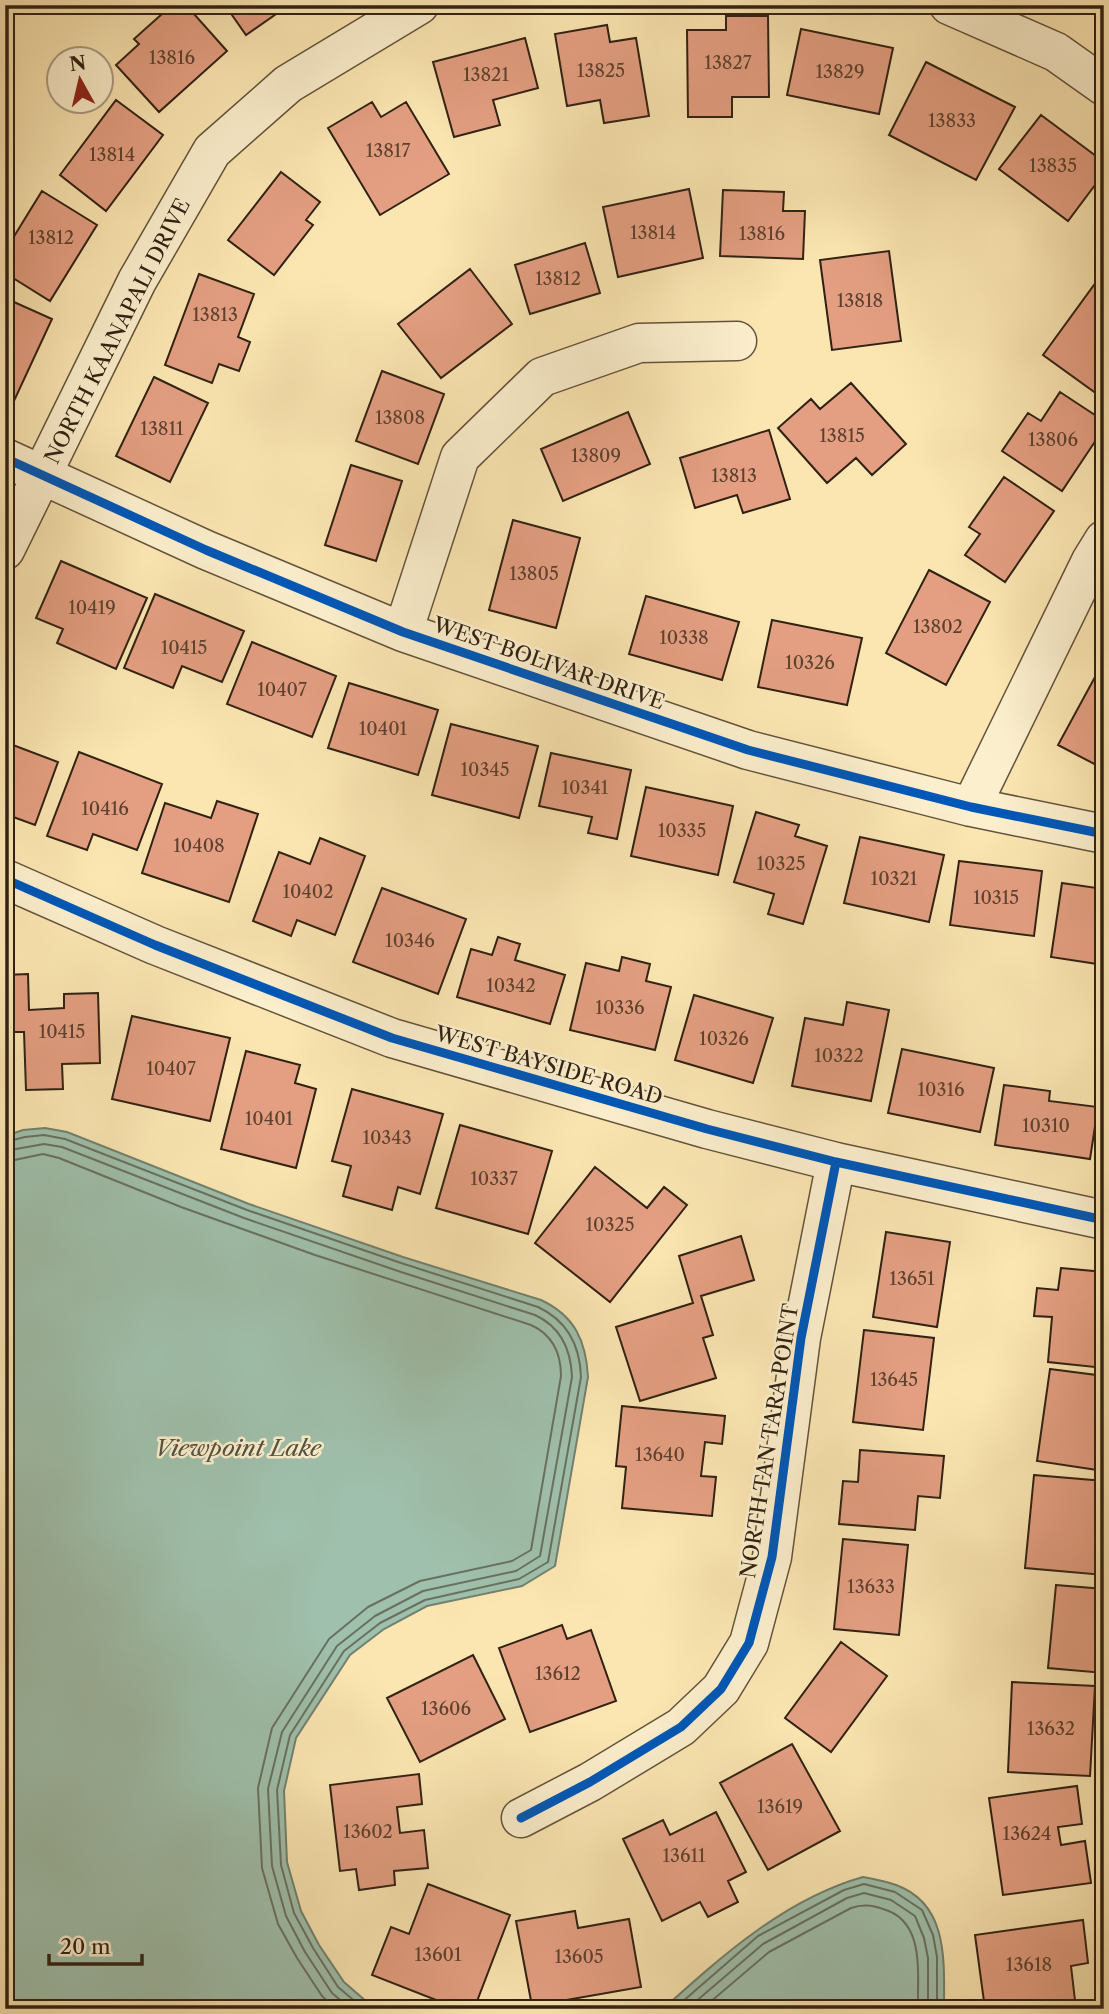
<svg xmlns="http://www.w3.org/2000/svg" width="1109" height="2014" viewBox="0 0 1109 2014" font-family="'Libre Caslon Text',serif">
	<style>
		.water { fill: #9fc0ac; stroke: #73816f; stroke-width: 2 }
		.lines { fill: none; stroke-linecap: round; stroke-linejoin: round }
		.shore { stroke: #687160; stroke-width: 2 }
		.building { fill: #e49f82; stroke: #302213; stroke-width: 2 }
		.minor-casing { stroke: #63533b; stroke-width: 41 }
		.minor { stroke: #fcefcd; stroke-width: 38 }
		.cycleway-casing { stroke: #fcefcd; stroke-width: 13 }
		.cycleway { stroke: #0057b8; stroke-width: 9 }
		.labels { text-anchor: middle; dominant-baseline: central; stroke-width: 5; stroke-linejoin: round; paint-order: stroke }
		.number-label { font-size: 18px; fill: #5d412f }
		.street-label { font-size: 21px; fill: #302213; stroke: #fcefcd }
		.water-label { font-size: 23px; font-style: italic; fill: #515141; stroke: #fcefcd }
	</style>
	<rect width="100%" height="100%" fill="#fbe6b2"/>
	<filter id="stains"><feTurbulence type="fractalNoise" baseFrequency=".00286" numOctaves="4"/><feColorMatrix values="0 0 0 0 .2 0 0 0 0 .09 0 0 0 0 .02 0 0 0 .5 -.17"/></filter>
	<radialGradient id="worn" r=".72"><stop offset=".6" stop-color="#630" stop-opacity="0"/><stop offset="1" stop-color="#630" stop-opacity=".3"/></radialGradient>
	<path class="water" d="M45,1128L67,1132L249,1204L403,1257L541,1300C575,1316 586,1341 588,1377L555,1566L522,1586L427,1606L384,1629L350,1655L296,1738L284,1791L287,1862L301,1911L319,1945L344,1982L375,2009H5V1136L23,1130Z
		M863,1877C874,1879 885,1881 896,1885C949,1904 944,1962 944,2009H663C722,1956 785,1899 863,1877Z"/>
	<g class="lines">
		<path class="shore" d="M5,1142L25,1137L44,1135L65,1139L247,1210L401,1263L538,1307C568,1321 580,1346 581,1377L548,1562L519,1579L425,1600L380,1623L344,1651L290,1735L277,1790L281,1865L294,1913L313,1948L338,1987L364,2009
			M5,1151L44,1144L62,1147L244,1218L398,1271L535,1315C561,1327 571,1349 572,1377L540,1556L516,1571L423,1591L375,1616L337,1646L282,1732L268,1789L272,1866L286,1916L305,1952L332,1993L351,2009
			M5,1162L43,1154L59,1158L181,1207L315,1255L531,1325C553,1335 561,1353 561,1376L531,1550L512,1561L420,1581L368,1607L329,1639L272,1728L258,1788L262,1868L278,1924L297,1958L322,1996L335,2009
			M674,2009L758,1936L844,1890L864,1884L895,1892L922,1910L933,1935L937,1957V2009
			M687,2009L763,1944L847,1898L864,1893L891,1900L915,1916L924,1938L928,1958V2009
			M702,2009L769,1952L851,1908C863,1904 871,1905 883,1909C926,1921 917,1974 918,2009"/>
	</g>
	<path class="building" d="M172,5H186L227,51L159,112L116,65L139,44L134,39Z
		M225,5H289L246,35Z
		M726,16H768L769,97H732V117H688L687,30H726Z
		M607,25L610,42L636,38L649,116L604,123L600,100L567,106L555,34Z
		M801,29L893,48L879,114L787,95Z
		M525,38L538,88L493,100L500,125L454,137L433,62Z
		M926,62L1015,107L976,180L889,135Z
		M116,100L163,135L106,211L60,175Z
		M372,102L381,117L406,102L449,174L380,215L328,128Z
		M1041,115L1104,162V173L1068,221L999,169Z
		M281,172L320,202L306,220L313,225L274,275L228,240Z
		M689,189L703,258L618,277L603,207Z
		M723,190L784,192L783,211H805L803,259L720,256Z
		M42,191L97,225L50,301L5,273V251Z
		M585,243L600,293L530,314L515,265Z
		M889,251L901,341L832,350L820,260Z
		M470,269L512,324L441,378L398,324Z
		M199,274L254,294L238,337L250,342L239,371L219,364L212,383L165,365Z
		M1094,285L1104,292V399L1043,355Z
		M5,298L52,319L13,403L5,400Z
		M382,371L444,394L418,464L356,441Z
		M154,377L208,403L170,482L116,456Z
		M851,383L906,444L872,475L856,458L827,483L778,428L811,399L820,409Z
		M1060,392L1104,421V428L1062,491L1002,451L1028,413L1041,421Z
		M628,412L650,464L563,501L541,449Z
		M769,430L790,499L743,513L737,495L695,508L680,458Z
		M351,465L402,481L376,561L325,545Z
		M1004,477L1054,511L1005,582L965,555L980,534L969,527Z
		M513,520L580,538L556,628L489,610Z
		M61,561L147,598L116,669L57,643L63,629L36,618Z
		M929,570L990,602L946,685L886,653Z
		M155,594L244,631L222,682L182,666L173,688L124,668Z
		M646,596L739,622L722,680L629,654Z
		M772,620L862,638L847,705L758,687Z
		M252,642L336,676L312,737L227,704Z
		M1101,666L1104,668V769L1058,745Z
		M349,683L438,710L418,775L328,748Z
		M451,724L538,746L519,818L432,795Z
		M5,742L58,762L35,825L5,814Z
		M79,752L162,784L137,850L93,834L87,850L47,836Z
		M551,753L631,770L617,839L588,833L592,817L539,806Z
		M646,787L733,806L718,875L631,856Z
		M217,801L258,814L229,902L142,873L165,803L211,818Z
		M756,812L799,825L795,836L827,846L803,924L768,914L774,894L734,882Z
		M860,837L944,855L929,922L844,903Z
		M320,838L365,856L335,935L297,920L291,936L253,921L279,852L310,864Z
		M959,861L1042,871L1034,936L950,925Z
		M1062,883L1104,889V965L1051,957Z
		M382,888L466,919L438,994L353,962Z
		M498,937L520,944L515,960L565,975L550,1024L457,997L471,949L492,955Z
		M622,957L650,964L646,981L671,987L655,1050L570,1030L586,963L619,971Z
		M28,974L29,1010L64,1008V994L98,993L100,1063L62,1064L63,1089L26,1090L24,1032H5V975Z
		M694,995L773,1018L753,1083L675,1060Z
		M847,1002L889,1010L871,1101L792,1086L805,1018L843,1025Z
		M132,1016L230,1038L210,1121L112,1099Z
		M902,1049L994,1068L980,1132L888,1113Z
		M246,1051L300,1065L295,1083L316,1089L296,1168L221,1149Z
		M1004,1085L1050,1091L1049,1101L1098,1107L1090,1159L995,1145Z
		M352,1089L443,1114L420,1194L398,1187L392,1210L343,1196L351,1166L332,1161Z
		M460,1125L552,1151L528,1234L436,1208Z
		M595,1167L647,1208L664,1187L687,1205L610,1302L535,1243Z
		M886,1232L950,1242L937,1327L873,1317Z
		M741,1236L754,1280L701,1296L713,1335L703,1338L716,1378L640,1401L616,1327L693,1303L679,1256Z
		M1061,1268L1104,1272V1368L1048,1362L1052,1317L1034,1316L1037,1288L1058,1290Z
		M864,1330L934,1338L923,1430L853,1422Z
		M1050,1369L1104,1376V1471L1037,1461Z
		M622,1406L725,1416L722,1444L705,1442L701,1476L716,1477L712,1516L622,1508L626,1467L616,1466Z
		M860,1450L944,1456L940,1498L918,1496L915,1530L839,1524L843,1481L858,1482Z
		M1034,1475L1104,1481V1575L1025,1568Z
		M843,1539L908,1545L899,1635L834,1629Z
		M1056,1585L1104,1589V1673L1048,1668Z
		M562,1625L567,1639L591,1630L616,1701L530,1732L499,1648Z
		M841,1642L887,1676L831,1752L785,1718Z
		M473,1655L505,1719L420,1762L387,1698Z
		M1012,1682L1095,1686L1090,1776L1008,1772Z
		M792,1744L840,1831L768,1870L720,1783Z
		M419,1774L422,1804L397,1807L400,1833L424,1830L428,1868L394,1871L395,1885L359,1890L356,1869L340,1871L330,1785Z
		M1077,1786L1082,1824L1058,1827L1061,1845L1085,1841L1091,1883L1003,1895L989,1798Z
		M716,1812L746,1872L728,1881L738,1902L708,1917L700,1902L662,1921L623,1839L663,1820L670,1835Z
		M428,1884L510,1915L474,2009H459L372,1975L391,1927L409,1934Z
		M575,1911L578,1928L629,1919L641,1987L532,2006L516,1921Z
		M1083,1920L1088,1963L1071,1966L1076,2009H985L975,1935Z"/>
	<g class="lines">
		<g class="minor-casing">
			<path id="minor" d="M949,5L1056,52L1104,86
				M5,458L206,550L403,632L748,750L971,807L1104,834
				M5,550L137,281L212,151L288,84L419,5
				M403,632L460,457L542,377L639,343L737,341
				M971,807L1091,561L1104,540
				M5,879L155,945L392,1038L707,1129L836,1162L1104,1220
				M521,1818L590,1782L681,1727L721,1689L749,1643L772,1557L801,1338L836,1162"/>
		</g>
		<use href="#minor" class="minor"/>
		<g class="cycleway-casing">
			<path id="cycleway" d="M5,458L206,550L403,632L748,750L971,807L1104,834
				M5,879L155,945L392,1038L707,1129L836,1162L1104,1220
				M521,1818L590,1782L681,1727L721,1689L749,1643L772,1557L801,1338L836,1162"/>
		</g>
		<use href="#cycleway" class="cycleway"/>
	</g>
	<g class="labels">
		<g class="number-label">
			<text x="172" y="58">13816</text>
			<text x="728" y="63">13827</text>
			<text x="601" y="71">13825</text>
			<text x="840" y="72">13829</text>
			<text x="486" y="75">13821</text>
			<text x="952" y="121">13833</text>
			<text x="388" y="151">13817</text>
			<text x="112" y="155">13814</text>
			<text x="1053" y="166">13835</text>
			<text x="653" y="233">13814</text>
			<text x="762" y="234">13816</text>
			<text x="51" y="238">13812</text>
			<text x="558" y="279">13812</text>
			<text x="860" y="301">13818</text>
			<text x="215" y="315">13813</text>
			<text x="400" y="418">13808</text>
			<text x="162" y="429">13811</text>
			<text x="842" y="436">13815</text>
			<text x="1053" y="440">13806</text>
			<text x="596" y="456">13809</text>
			<text x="734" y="476">13813</text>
			<text x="534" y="574">13805</text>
			<text x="92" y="608">10419</text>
			<text x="938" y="627">13802</text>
			<text x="684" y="638">10338</text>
			<text x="184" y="648">10415</text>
			<text x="810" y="663">10326</text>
			<text x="282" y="690">10407</text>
			<text x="383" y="729">10401</text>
			<text x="485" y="770">10345</text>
			<text x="585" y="788">10341</text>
			<text x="105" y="809">10416</text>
			<text x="682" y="831">10335</text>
			<text x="199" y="846">10408</text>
			<text x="781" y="864">10325</text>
			<text x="894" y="879">10321</text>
			<text x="308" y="892">10402</text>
			<text x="996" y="898">10315</text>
			<text x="410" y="941">10346</text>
			<text x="511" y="986">10342</text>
			<text x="620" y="1008">10336</text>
			<text x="62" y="1032">10415</text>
			<text x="724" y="1039">10326</text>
			<text x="839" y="1056">10322</text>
			<text x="171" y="1069">10407</text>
			<text x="941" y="1090">10316</text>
			<text x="269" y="1119">10401</text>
			<text x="1046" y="1126">10310</text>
			<text x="387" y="1138">10343</text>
			<text x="494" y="1179">10337</text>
			<text x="610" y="1225">10325</text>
			<text x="912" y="1279">13651</text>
			<text x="894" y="1380">13645</text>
			<text x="660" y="1455">13640</text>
			<text x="871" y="1587">13633</text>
			<text x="558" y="1674">13612</text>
			<text x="446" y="1709">13606</text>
			<text x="1051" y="1729">13632</text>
			<text x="780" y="1807">13619</text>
			<text x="368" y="1832">13602</text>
			<text x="1027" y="1834">13624</text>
			<text x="684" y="1856">13611</text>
			<text x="438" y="1955">13601</text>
			<text x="579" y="1957">13605</text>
			<text x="1029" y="1965">13618</text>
		</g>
		<g class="street-label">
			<text transform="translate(117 331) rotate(-63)">NORTH KAANAPALI DRIVE</text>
			<text transform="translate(549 663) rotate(19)">WEST BOLIVAR DRIVE</text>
			<text transform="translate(549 1065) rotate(16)">WEST BAYSIDE ROAD</text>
			<text transform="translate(769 1441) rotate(-81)">NORTH TAN TARA POINT</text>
		</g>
		<g class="water-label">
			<text x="238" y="1448">Viewpoint Lake</text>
		</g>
	</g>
	<rect width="1109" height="2014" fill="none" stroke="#fbe6b2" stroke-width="28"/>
	<rect x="7" y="7" width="1095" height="2000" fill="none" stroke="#302213" stroke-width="3.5"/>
	<rect x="14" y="14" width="1081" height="1986" fill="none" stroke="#302213" stroke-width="2"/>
	<g transform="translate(80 80) rotate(352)"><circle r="33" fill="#fcefcd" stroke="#aa9d83" stroke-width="2"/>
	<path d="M0-5L12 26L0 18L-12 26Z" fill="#8f2418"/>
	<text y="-10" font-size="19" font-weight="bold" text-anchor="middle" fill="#302213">N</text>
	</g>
	<path d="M49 1954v10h93v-10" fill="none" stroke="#302213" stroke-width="3.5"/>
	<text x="60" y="1954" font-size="21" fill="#302213" stroke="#fcefcd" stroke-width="5" paint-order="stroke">20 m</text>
	<rect width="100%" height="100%" filter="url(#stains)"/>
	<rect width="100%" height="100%" fill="url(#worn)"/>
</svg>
